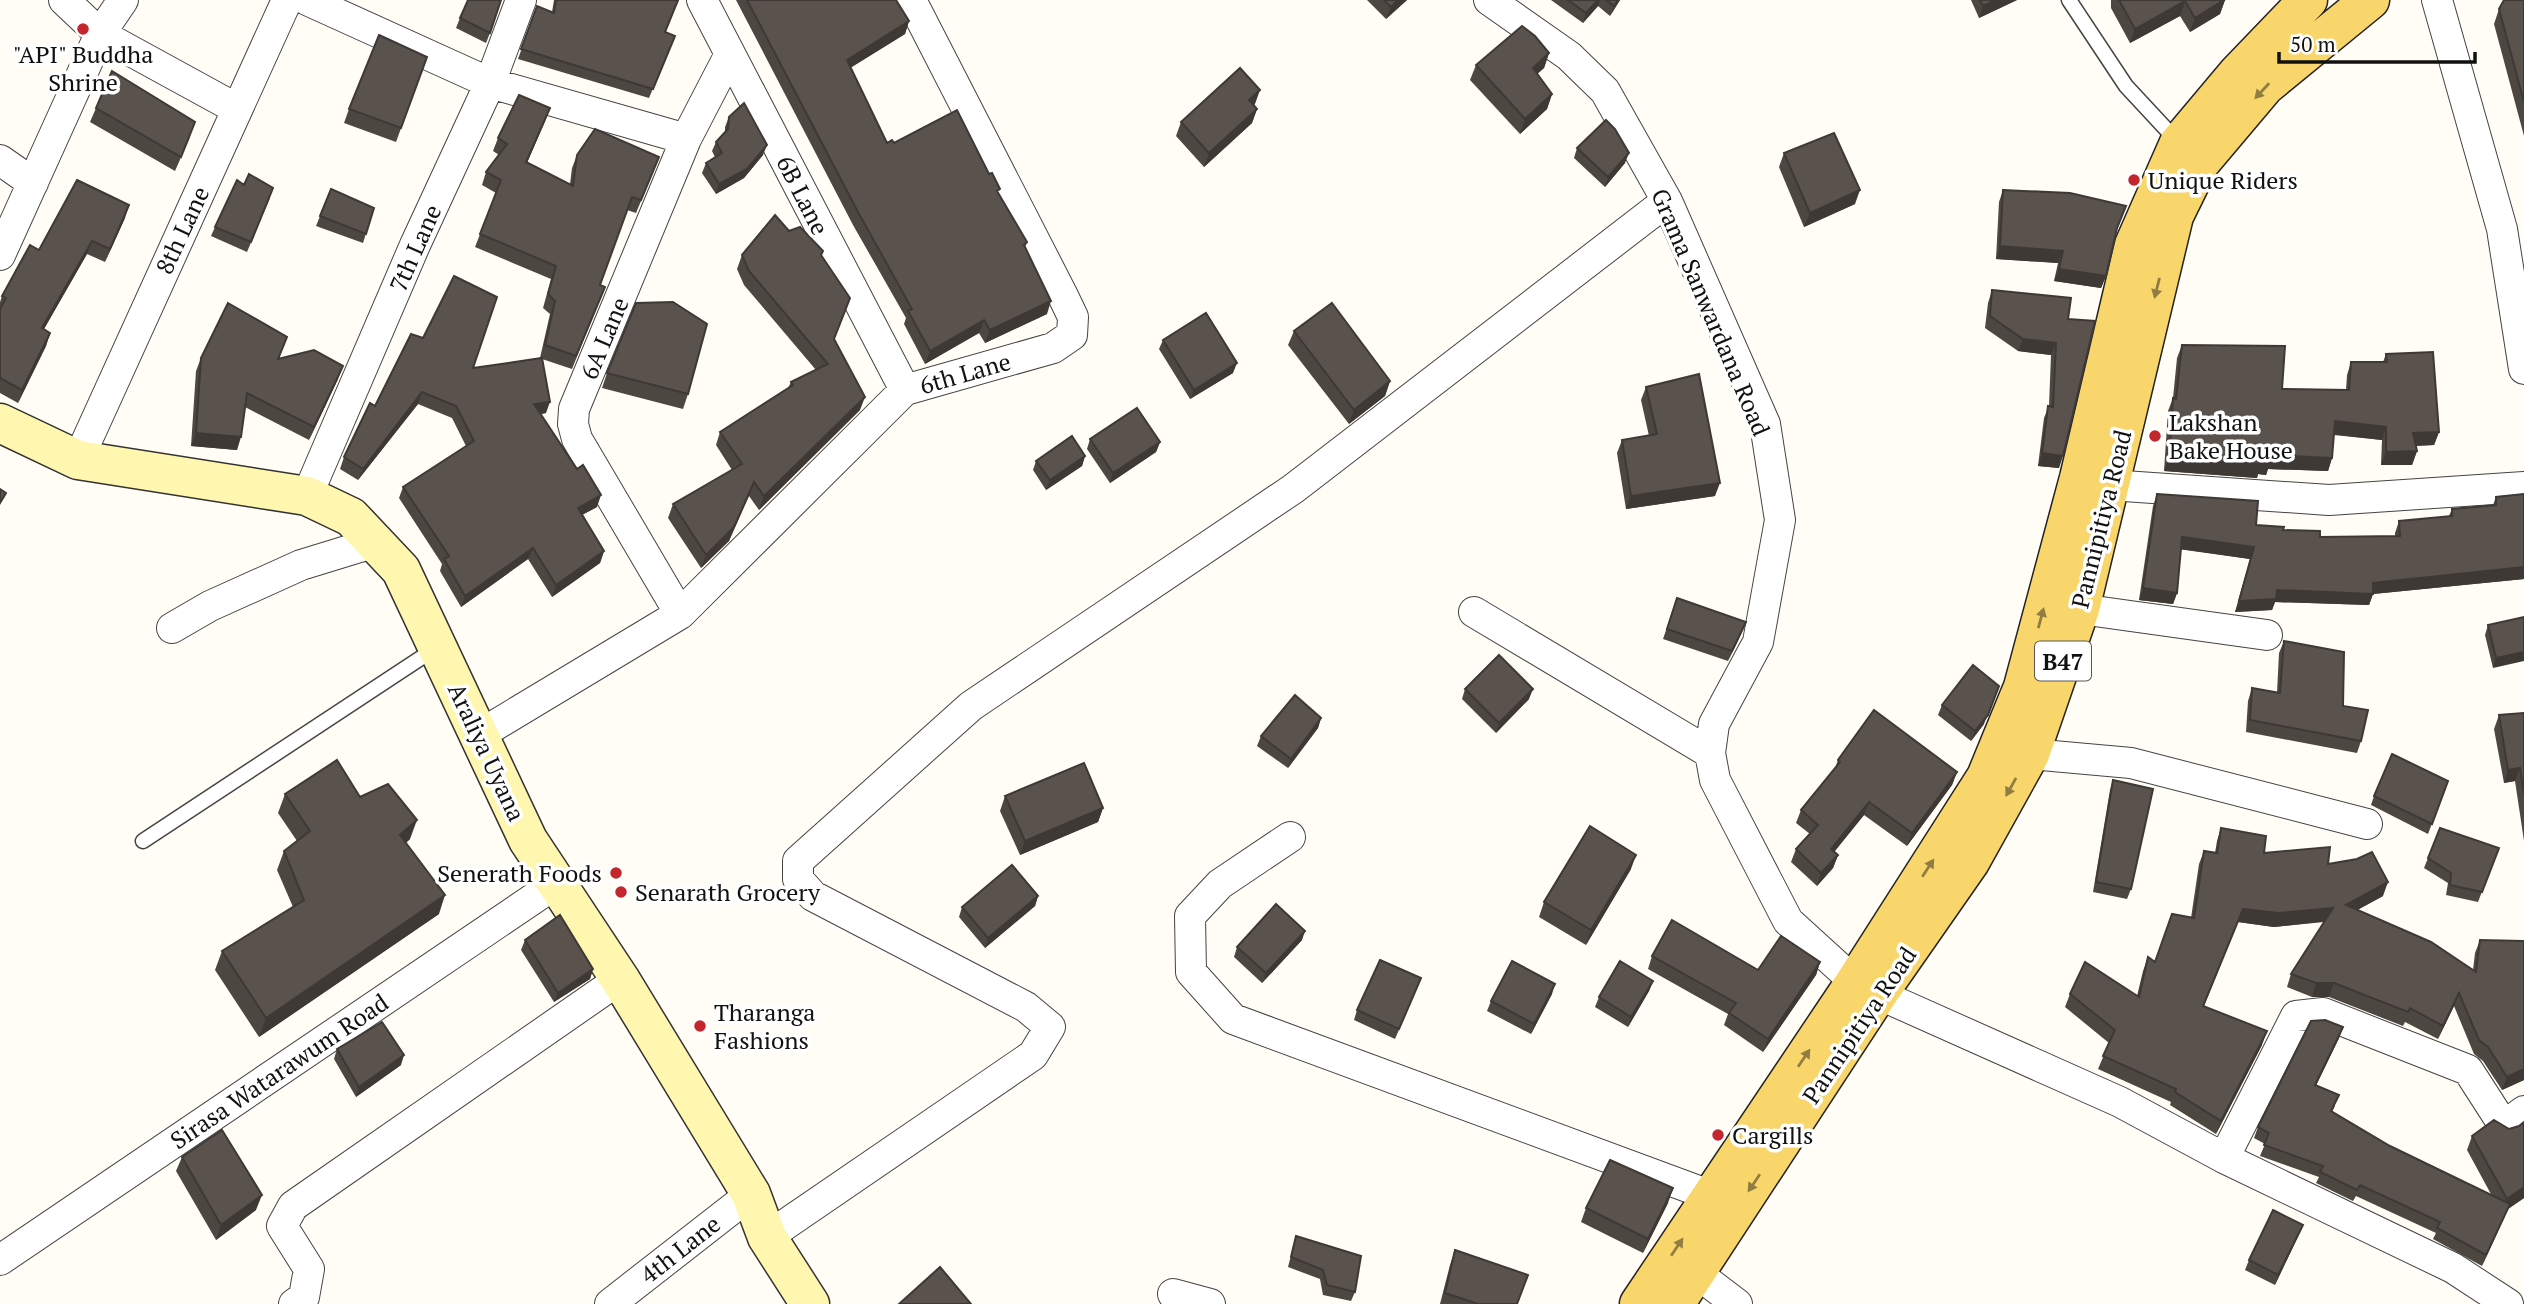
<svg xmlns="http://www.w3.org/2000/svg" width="2524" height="1304" viewBox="0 0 2524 1304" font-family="'PT Serif',serif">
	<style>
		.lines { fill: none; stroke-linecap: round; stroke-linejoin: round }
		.lane-casing { stroke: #444; stroke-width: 17 }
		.street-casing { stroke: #444; stroke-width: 32 }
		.secondary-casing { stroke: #333; stroke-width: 41 }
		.primary-casing { stroke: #222; stroke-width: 41 }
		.lane { stroke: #fff; stroke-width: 14 }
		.street { stroke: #fff; stroke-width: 30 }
		.secondary { stroke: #fff6b0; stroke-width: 38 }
		.primary { stroke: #f9d66b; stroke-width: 38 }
		.wall { fill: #4d4742 }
		.shaded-wall { fill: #3f3936 }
		.building { fill: #5a524d; stroke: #3f3936; stroke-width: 2 }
		.oneway { fill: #917d42 }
		.poi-dot { fill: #c4262e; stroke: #fff; stroke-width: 2.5 }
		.labels { text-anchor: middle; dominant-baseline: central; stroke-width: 7; stroke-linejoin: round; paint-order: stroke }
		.shield { fill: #fff; stroke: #585858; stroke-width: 2 }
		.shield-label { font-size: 23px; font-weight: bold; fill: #111 }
		.poi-label { font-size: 24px; fill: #111; stroke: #fff; text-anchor: start }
		.street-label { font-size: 24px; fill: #111; stroke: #fff }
	</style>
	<rect width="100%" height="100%" fill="#fffdf5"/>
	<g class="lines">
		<g class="lane-casing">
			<path id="lane" d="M2069,0L2126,86L2179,143
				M143,841L436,648"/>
		</g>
		<g class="street-casing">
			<path id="street" d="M64,0L100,34L237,109
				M307,0L490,83L686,139
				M702,0L905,390
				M1489,0L1569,56L1605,91L1667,201L1765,424L1780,520L1758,642L1714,724L1710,753L1715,780L1788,921L1855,982L1878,994L2120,1102L2224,1158L2453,1268L2508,1304
				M2437,0L2502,229L2524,369
				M0,160L33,183
				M0,255L100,34L123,0
				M78,460L287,0
				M2109,485L2329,500L2524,487
				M307,496L415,245L490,83L521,0
				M2080,609L2267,635
				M1474,612L1710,753
				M680,614L577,439L573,424L574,409L686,139L730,54
				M172,628L210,606L301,565L376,542
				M479,735L680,614L905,390L1053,348L1072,335L1073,317L1062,294L911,0
				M2030,754L2131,763L2367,824
				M1290,837L1220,884L1190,916L1191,972L1233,1019L1712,1196
				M2224,1158L2296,1016L2323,1013L2468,1070L2504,1126L2524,1111
				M767,1237L1033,1055L1050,1027L1026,1007L813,896L798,879V861L971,706L1293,489L1667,201
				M0,1260L558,882
				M1695,1272L1737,1304
				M1173,1294L1210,1304
				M294,1304L304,1297L309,1269L282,1226L293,1206L620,979
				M610,1304L751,1194"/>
		</g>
		<g class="secondary-casing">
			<path id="secondary" d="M0,423L78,460L307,496L351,517L401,570L528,840L620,979L751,1194L767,1237L810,1304"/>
		</g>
		<g class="primary-casing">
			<path id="primary" d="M1639,1304L1855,982L1986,777L2023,687L2079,478L2134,245L2179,143L2237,74L2308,0
				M1675,1304L1878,994L1970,862L2030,754L2080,609L2174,216L2200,163L2265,86L2370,0"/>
		</g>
		<use href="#lane" class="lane"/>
		<use href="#street" class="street"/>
		<use href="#secondary" class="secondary"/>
		<use href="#primary" class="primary"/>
	</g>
	<path class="wall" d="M554,0H679L665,32L675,36L649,98L518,59L537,6L552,12Z
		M736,0H896L909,21L905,34L850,68L887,143H894L998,193L1027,242L1025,247L1047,314L985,343L979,333L925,364L904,324L906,318L853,225Z
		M1367,0H1407L1386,19Z
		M1551,0H1620L1610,16L1598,6L1583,23Z
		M1971,0H2017L1979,18Z
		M2111,0H2225L2220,14L2190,32L2180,16L2130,43L2111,8Z
		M2524,0V136L2494,24L2499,9Z
		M460,18L490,33L486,43L456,28Z
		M1549,53L1544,68L1537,74L1552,94L1547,109L1520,134L1470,80L1476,65Z
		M427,57L396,142L344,123L349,109Z
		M1255,104L1254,105L1257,109L1252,123L1204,167L1176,136L1181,122Z
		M96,108L190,137L175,171L90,122Z
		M729,117L763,155L744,178L716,194L702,173L706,163L715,157L712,151L716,142L725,132V127Z
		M545,121L527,163L570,184L572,168L577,155L654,170L636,213L627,210L600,285L605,287L572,369L542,359L546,413L541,414L597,507L582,515L604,551L600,563L552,597L528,559L461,607L440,571L442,564L399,498L403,487L466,446L452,418L418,404L358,480L340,469L344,457L375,406L473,368L542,359L540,358L550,314L543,308L551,279L475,247L496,193L482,185L486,172L499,155L493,151L498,138Z
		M1577,148L1625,163L1605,187L1574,158Z
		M1784,153L1855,204L1804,227L1779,167Z
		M244,185L270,198L247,252L211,236L215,227Z
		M331,189L374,208L363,243L316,226Z
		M2003,190L2116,231L2106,276L2101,288L2054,281L2058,263L1996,259L1999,202Z
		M125,218L105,262L87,254L44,329L50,333L46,346L18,403L0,393V302L2,296L39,250Z
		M789,231L821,256L834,340L860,410L759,510L749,496L729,541L701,568L668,518L673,504L732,470L716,445L720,432L788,388L791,382L816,370L744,285L737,269L742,255Z
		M1992,290L2068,319L2059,468L2038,466L2044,418L2049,406L2051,355L2018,351L1985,328L1988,303Z
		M1294,331L1390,381L1385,396L1349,424L1288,345Z
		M1163,340L1233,373L1190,399L1159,349Z
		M2182,345L2282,389L2346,390L2347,375L2351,362H2383L2386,354L2439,432L2434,445L2416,446L2417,451L2412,465H2381L2382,440L2334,435L2332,458L2328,471L2268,469L2266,475L2258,474L2257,478L2164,471L2168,411L2173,398L2177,358Z
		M201,358L279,359L338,379L309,440L245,407L237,450L191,446L196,371Z
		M607,373L688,394L683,409L602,388Z
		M1646,387L1715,496L1626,509L1617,453L1622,440L1649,436L1641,400Z
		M1090,439L1160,442L1156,452L1110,483L1087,449Z
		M1085,456L1082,466L1046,490L1033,470L1036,461Z
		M2157,494L2256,525L2320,537L2395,536V533L2399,521L2449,516L2452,509L2493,505L2496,497L2524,494V579L2373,594L2369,605L2275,602L2272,610L2235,612L2250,559L2181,549L2177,593L2173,604L2139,600L2153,506Z
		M1677,598L1742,632L1728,661L1663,639Z
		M2524,617L2493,668L2485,635L2488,625Z
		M2284,641L2343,706L2361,741L2357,753L2246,732L2248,701L2252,688L2277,693L2279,653Z
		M1465,689L1529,699L1496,733L1462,699Z
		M1942,705L1984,724L1971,741L1938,715Z
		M2524,713V841L2515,781L2504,783L2494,729L2499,715Z
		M1321,718L1318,728L1288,768L1257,746L1261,736Z
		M1838,760L1957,772L1952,785L1907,846L1864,815L1834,852L1838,855L1833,868L1817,886L1791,862L1796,849L1810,834L1796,823L1801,810L1835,768Z
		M2113,780L2131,889L2127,899L2093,892L2110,790Z
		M2448,781L2428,834L2371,805L2374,796Z
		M285,794L360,797L410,839L406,843L439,914L259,1037L215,970L222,951L293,907L277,870L284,851L297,841L278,813Z
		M1005,796L1103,808L1098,822L1020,855L1000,811Z
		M2221,828L2264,853L2328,864L2383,896L2357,910L2473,970L2475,953L2480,940L2524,941V1080L2502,1090L2483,1061L2474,1054L2454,1006L2438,1039L2405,1022L2403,1026L2329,997H2312L2287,987L2291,974L2324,922L2274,927L2238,922L2204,1006L2262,1045L2216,1134L2170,1105L2171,1102L2098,1069L2109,1043L2065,1007L2070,994L2137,996L2143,971L2148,957L2155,962L2191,918L2199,864L2204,851L2215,853L2217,841Z
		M2440,828L2499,848L2478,902L2446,895L2448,883L2424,868Z
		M1631,869L1586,945L1539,917L1544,902Z
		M1038,896L1035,906L985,948L959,917L962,907Z
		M525,940L593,969L590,979L554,1002L521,950Z
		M1302,940L1262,983L1234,957L1237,947Z
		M1652,956L1758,970L1820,962L1816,975L1763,1052L1724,1025L1728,1014L1648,969Z
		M1653,981L1649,991L1628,1027L1595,1007L1599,997Z
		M1417,988L1395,1039L1354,1020L1357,1010Z
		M1552,994L1531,1034L1487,1011L1491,1001Z
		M2343,1027L2339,1038L2316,1085L2335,1106L2332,1112L2390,1146L2492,1196L2467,1150L2472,1136L2509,1129L2519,1126L2524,1122V1198L2508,1209L2482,1266L2433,1239L2436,1233L2356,1196L2353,1201L2316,1183L2319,1177L2260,1156L2265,1144L2254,1138L2258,1127Z
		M337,1049L401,1065L356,1097L334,1059Z
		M182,1157L256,1210L216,1240L176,1171Z
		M1668,1203L1643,1253L1581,1222L1586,1208Z
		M2299,1234L2275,1285L2245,1270L2249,1260Z
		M1296,1236L1355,1292L1351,1301L1323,1295L1320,1279L1288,1267Z
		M1455,1250L1517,1304H1440L1450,1265Z"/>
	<path class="shaded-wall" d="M1398,0H1407L1386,19L1391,7Z
		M1598,0H1600L1598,6L1583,23L1586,13Z
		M1618,0H1620L1610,16L1614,6Z
		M1996,0H2017L1979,18L1983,6Z
		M2225,0L2220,14L2190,32L2195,18Z
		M2185,1L2180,16L2130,43L2135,29Z
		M909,21L905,34L842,73L847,60Z
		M1549,53L1544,68L1527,83L1533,68Z
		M1260,90L1255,104L1244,114L1249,100Z
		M1552,94L1547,109L1520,134L1525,119Z
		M550,108L545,121L521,176L526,162Z
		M1257,109L1252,123L1204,167L1209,153Z
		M767,145L763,155L744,178L716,194L719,184Z
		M1629,153L1625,163L1605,187L1608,177Z
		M1860,190L1855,204L1804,227L1810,213Z
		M129,205L125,218L105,262L110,249Z
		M92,241L87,254L37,341L42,328Z
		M2000,246L2063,251L2058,263L1996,259Z
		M2059,269L2106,276L2101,288L2054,281Z
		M1051,301L1047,314L985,343L990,330Z
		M984,320L979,333L925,364L930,351Z
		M50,333L46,346L18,403L22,390Z
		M2023,339L2056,343L2051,355L2018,351Z
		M1237,363L1233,373L1190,399L1194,390Z
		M343,366L338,379L309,440L314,427Z
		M1390,381L1385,396L1349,424L1354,410Z
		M422,392L418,404L358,480L363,469Z
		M865,397L860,410L759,510L764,496Z
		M550,402L546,413L530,416L534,404Z
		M2335,421L2386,427L2382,440L2330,434Z
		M2439,432L2434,445L2408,446L2413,433Z
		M196,433L241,437L237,450L191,446Z
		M1160,442L1156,452L1110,483L1113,473Z
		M2417,451L2412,465H2381L2386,452Z
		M2042,453L2063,456L2059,468L2038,466Z
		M2271,455L2332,458L2328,471L2268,469L2266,475L2258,474L2257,478L2164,471L2169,458L2262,461Z
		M1085,456L1082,466L1046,490L1050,480Z
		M754,482L729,541L701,568L706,555Z
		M1720,483L1715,496L1626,509L1631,496Z
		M601,495L597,507L574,519L578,508Z
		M2182,537L2254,547L2250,559L2178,549Z
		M533,548L528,559L461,607L465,596Z
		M604,551L600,563L552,597L556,585Z
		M2524,567V579L2373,594L2369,605L2275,602L2272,610L2235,612L2239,601L2277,590L2373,583Z
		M2143,588L2177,593L2173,604L2139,600Z
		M1746,622L1742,632L1728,661L1732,651Z
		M2524,652V661L2493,668L2496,658Z
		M1999,686L1984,724L1971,741L1975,731Z
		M1533,689L1529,699L1496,733L1499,723Z
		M1321,718L1318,728L1288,768L1291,759Z
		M2520,768L2515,781L2504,783L2508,770Z
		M1957,772L1952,785L1907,846L1912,833Z
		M1869,802L1864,815L1826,862L1831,849Z
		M1103,808L1098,822L1020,855L1025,841Z
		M417,820L410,839L393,854L400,835Z
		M1636,855L1631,869L1586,945L1591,930Z
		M1838,855L1833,868L1817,886L1821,873Z
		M2388,882L2383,896L2341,919L2346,905Z
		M445,895L439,914L259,1037L266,1018Z
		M1038,896L1035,906L985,948L988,938Z
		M2333,908L2328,921L2274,927L2238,922L2198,1019L2243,909Z
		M1305,931L1302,940L1262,983L1266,973Z
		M1820,962L1816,975L1763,1052L1768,1039Z
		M593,969L590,979L554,1002L558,993Z
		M1653,981L1649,991L1628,1027L1631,1017Z
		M2316,983H2334L2329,997H2312Z
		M1555,984L1552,994L1531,1034L1534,1024Z
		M2459,993L2454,1006L2438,1039L2443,1026Z
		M2343,1027L2339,1038L2311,1096L2315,1085Z
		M2267,1031L2262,1045L2216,1134L2221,1121Z
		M404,1055L401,1065L356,1097L359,1087Z
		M2524,1069V1080L2502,1090L2507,1077Z
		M2524,1187V1198L2508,1209L2482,1266L2507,1199Z
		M1673,1188L1668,1203L1643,1253L1648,1239Z
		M262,1195L256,1210L216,1240L221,1225Z
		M2303,1225L2299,1234L2275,1285L2278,1275Z"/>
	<path class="building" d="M468,0H501L490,33L460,18Z
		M556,0H678L665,32L675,36L653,89L521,49L537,6L554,13Z
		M747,0H896L909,21L847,60L887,143L892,140L894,143L957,110L989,174L992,173L1000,189L997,191L1027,242L1024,245L1051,301L990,330L984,320L930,351L908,311L912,309L858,212Z
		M1384,0H1398L1391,7Z
		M1568,0H1598L1586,13Z
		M1606,0H1618L1614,6Z
		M1980,0H1996L1983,6Z
		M2119,0H2224L2195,18L2185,1L2135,29Z
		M2504,0H2524V102L2499,9Z
		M1522,26L1535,36L1549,53L1533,68L1552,94L1525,119L1476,65Z
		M379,35L427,57L401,128L349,109Z
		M1240,68L1260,90L1249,100L1257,109L1209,153L1181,122Z
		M112,71L195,122L181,157L96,108Z
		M519,95L550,108L526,162L573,186L577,155L595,129L659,157L641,200L632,197L600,285L605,287L576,356L545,345L555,301L548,294L556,266L480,234L501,180L486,172L507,144L498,138Z
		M744,103L767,145L747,169L719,184L706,163L722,153L716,142L728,129L729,117Z
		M1606,120L1615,129L1629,153L1608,177L1577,148Z
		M1834,133L1860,190L1810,213L1784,153Z
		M249,174L273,188L251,242L215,227L237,180L244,185Z
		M77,180L129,205L110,249L92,241L42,328L50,333L22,390L0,378V309L6,298L2,296L30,245L39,250Z
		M331,189L374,208L366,234L320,216Z
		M2003,190L2070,193L2126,206L2117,228L2106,276L2059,269L2063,251L2000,246Z
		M775,215L789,231L800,227L823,251L821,255L850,298L834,339L865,397L764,496L754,482L734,527L706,555L673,504L742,464L720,432L793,385L791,382L828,364L749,271L742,255Z
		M454,276L497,297L473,368L542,358L550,402L534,404L577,469L583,465L601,495L578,508L604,551L556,585L533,548L465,596L444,559L449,556L403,487L474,441L456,406L422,392L363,469L344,457L370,403L375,406L411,334L423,338Z
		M1992,290L2071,298L2068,319L2095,321L2063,456L2042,453L2048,406L2053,407L2056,343L2023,339L1990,316Z
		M673,302L707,324L688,394L607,373L636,303Z
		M228,303L287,337L278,359L314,350L343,366L314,427L247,393L241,437L196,433L201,358Z
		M1332,303L1390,381L1354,410L1294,331Z
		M1206,313L1237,363L1194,390L1163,340Z
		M2182,345L2285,346L2282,389L2349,390L2351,362H2387L2386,354L2433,352L2439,432L2413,433L2417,451L2386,452V427L2335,421L2332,458L2271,455V462L2262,461V464L2169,458L2173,398L2176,399Z
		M1699,374L1720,483L1631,496L1622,440L1657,434L1646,387Z
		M1137,408L1160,442L1113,473L1090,439Z
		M1072,436L1085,456L1050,480L1036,461Z
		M0,489L6,493L0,503Z
		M2157,494L2258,501L2256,525L2284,527L2283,530L2320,531V537L2400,536L2399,521L2452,516V509L2496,505V497L2524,494V567L2373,583V594L2277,590L2276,599L2239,601L2254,547L2182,537L2177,593L2143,588Z
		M1677,598L1746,622L1732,651L1667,629Z
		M2524,617V652L2496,658L2488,625Z
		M2284,641L2344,652L2343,706L2368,710L2361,741L2250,720L2252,688L2280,693Z
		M1499,655L1533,689L1499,723L1465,689Z
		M1973,665L1999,686L1988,715L1975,731L1942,705Z
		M1295,695L1321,718L1291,759L1261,736Z
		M1874,710L1957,772L1912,833L1869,802L1831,849L1838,855L1821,873L1796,849L1818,825L1801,810L1840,762L1838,760Z
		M2524,713V794L2520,768L2508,770L2499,715Z
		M2392,754L2448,781L2432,824L2374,796Z
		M337,760L360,797L388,784L417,820L400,835L445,895L266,1018L222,951L304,900L284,851L310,831L285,794Z
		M1084,763L1103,808L1025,841L1005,796Z
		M2113,780L2153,789L2131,889L2096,882Z
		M1590,826L1636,855L1591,930L1544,902Z
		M2221,828L2266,836L2264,853L2330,847L2328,864L2357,859L2372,852L2388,882L2346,905L2431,942L2476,972L2480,940L2524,941V1069L2507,1077L2488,1047L2479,1040L2459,993L2443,1026L2410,1008L2408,1012L2334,983H2316L2291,974L2333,908L2279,913L2243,909L2203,1006L2267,1031L2221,1121L2175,1092L2176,1089L2103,1056L2115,1030L2070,994L2085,962L2139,997L2148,957L2155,962L2172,914L2194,918L2204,851L2217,853Z
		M2440,828L2499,848L2482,892L2450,885L2451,873L2428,858Z
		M1012,865L1038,896L988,938L962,907Z
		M1276,904L1305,931L1266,973L1237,947Z
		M560,915L593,969L558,993L525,940Z
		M1672,920L1758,970L1781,936L1820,962L1768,1039L1729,1013L1736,1003L1652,956Z
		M1380,960L1421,978L1399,1029L1357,1010Z
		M1512,961L1555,984L1534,1024L1491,1001Z
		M1620,961L1653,981L1631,1017L1599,997Z
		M2325,1020L2343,1027L2315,1085L2339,1095L2331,1111L2390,1146L2510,1204L2486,1255L2437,1228L2440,1222L2360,1185L2357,1190L2320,1172L2323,1166L2264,1145L2269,1133L2258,1127L2311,1021Z
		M382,1022L404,1055L359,1087L337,1049Z
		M2494,1120L2509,1129L2519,1126L2524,1122V1187L2507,1199L2472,1136Z
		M222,1130L262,1195L221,1225L182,1157Z
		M1610,1160L1673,1188L1648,1239L1586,1208Z
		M2273,1210L2303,1225L2278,1275L2249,1260Z
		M1296,1236L1361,1256L1355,1292L1327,1285L1323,1270L1291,1257Z
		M1455,1250L1528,1275L1517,1304H1478L1445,1293Z
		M940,1267L971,1304H899Z"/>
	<defs><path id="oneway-solid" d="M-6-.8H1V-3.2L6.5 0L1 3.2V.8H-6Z" transform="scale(1.75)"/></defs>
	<g class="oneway">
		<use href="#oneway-solid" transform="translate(2262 91) rotate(133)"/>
		<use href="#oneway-solid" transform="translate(2157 288) rotate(104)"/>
		<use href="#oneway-solid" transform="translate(2041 618) rotate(-75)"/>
		<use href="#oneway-solid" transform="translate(2011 787) rotate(119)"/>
		<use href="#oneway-solid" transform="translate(1928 868) rotate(-57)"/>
		<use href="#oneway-solid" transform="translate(1804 1058) rotate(-56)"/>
		<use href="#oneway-solid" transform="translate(1754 1183) rotate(124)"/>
		<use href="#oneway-solid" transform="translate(1677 1247) rotate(-56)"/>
	</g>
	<g class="poi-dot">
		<circle cx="83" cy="29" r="7"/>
		<circle cx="2134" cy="180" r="7"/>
		<circle cx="2155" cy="436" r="7"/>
		<circle cx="616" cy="873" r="7"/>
		<circle cx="621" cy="892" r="7"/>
		<circle cx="700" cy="1026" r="7"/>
		<circle cx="1718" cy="1135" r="7"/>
	</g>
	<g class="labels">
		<rect class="shield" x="2035" y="641.5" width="56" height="39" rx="5"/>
		<g class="shield-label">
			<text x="2063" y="661">B47</text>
		</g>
		<g class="poi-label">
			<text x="83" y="54" text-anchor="middle">"API" Buddha<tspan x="83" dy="28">Shrine</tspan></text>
			<text x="2148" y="180">Unique Riders</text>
			<text x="2169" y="422">Lakshan<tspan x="2169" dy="28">Bake House</tspan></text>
			<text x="602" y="873" text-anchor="end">Senerath Foods</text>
			<text x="635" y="892">Senarath Grocery</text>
			<text x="714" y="1012">Tharanga<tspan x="714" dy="28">Fashions</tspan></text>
			<text x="1732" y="1135">Cargills</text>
		</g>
		<g class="street-label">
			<text transform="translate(803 195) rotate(63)">6B Lane</text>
			<text transform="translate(182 230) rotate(-65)">8th Lane</text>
			<text transform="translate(415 248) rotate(-66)">7th Lane</text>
			<text transform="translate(1711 312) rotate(67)">Grama Sanwardana Road</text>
			<text transform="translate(604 338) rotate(-67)">6A Lane</text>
			<text transform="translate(965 373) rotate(-16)">6th Lane</text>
			<text transform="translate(2101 519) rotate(-76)">Pannipitiya Road</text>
			<text transform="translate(487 752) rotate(65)">Araliya Uyana</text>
			<text transform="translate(1859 1025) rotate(-56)">Pannipitiya Road</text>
			<text transform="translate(279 1071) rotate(-34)">Sirasa Watarawum Road</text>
			<text transform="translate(680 1249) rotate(-38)">4th Lane</text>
		</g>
	</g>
	<path d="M2279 52v10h196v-10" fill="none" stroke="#111111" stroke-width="3.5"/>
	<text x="2290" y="52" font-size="21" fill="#111111" stroke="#ffffff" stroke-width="5" paint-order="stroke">50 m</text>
</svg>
